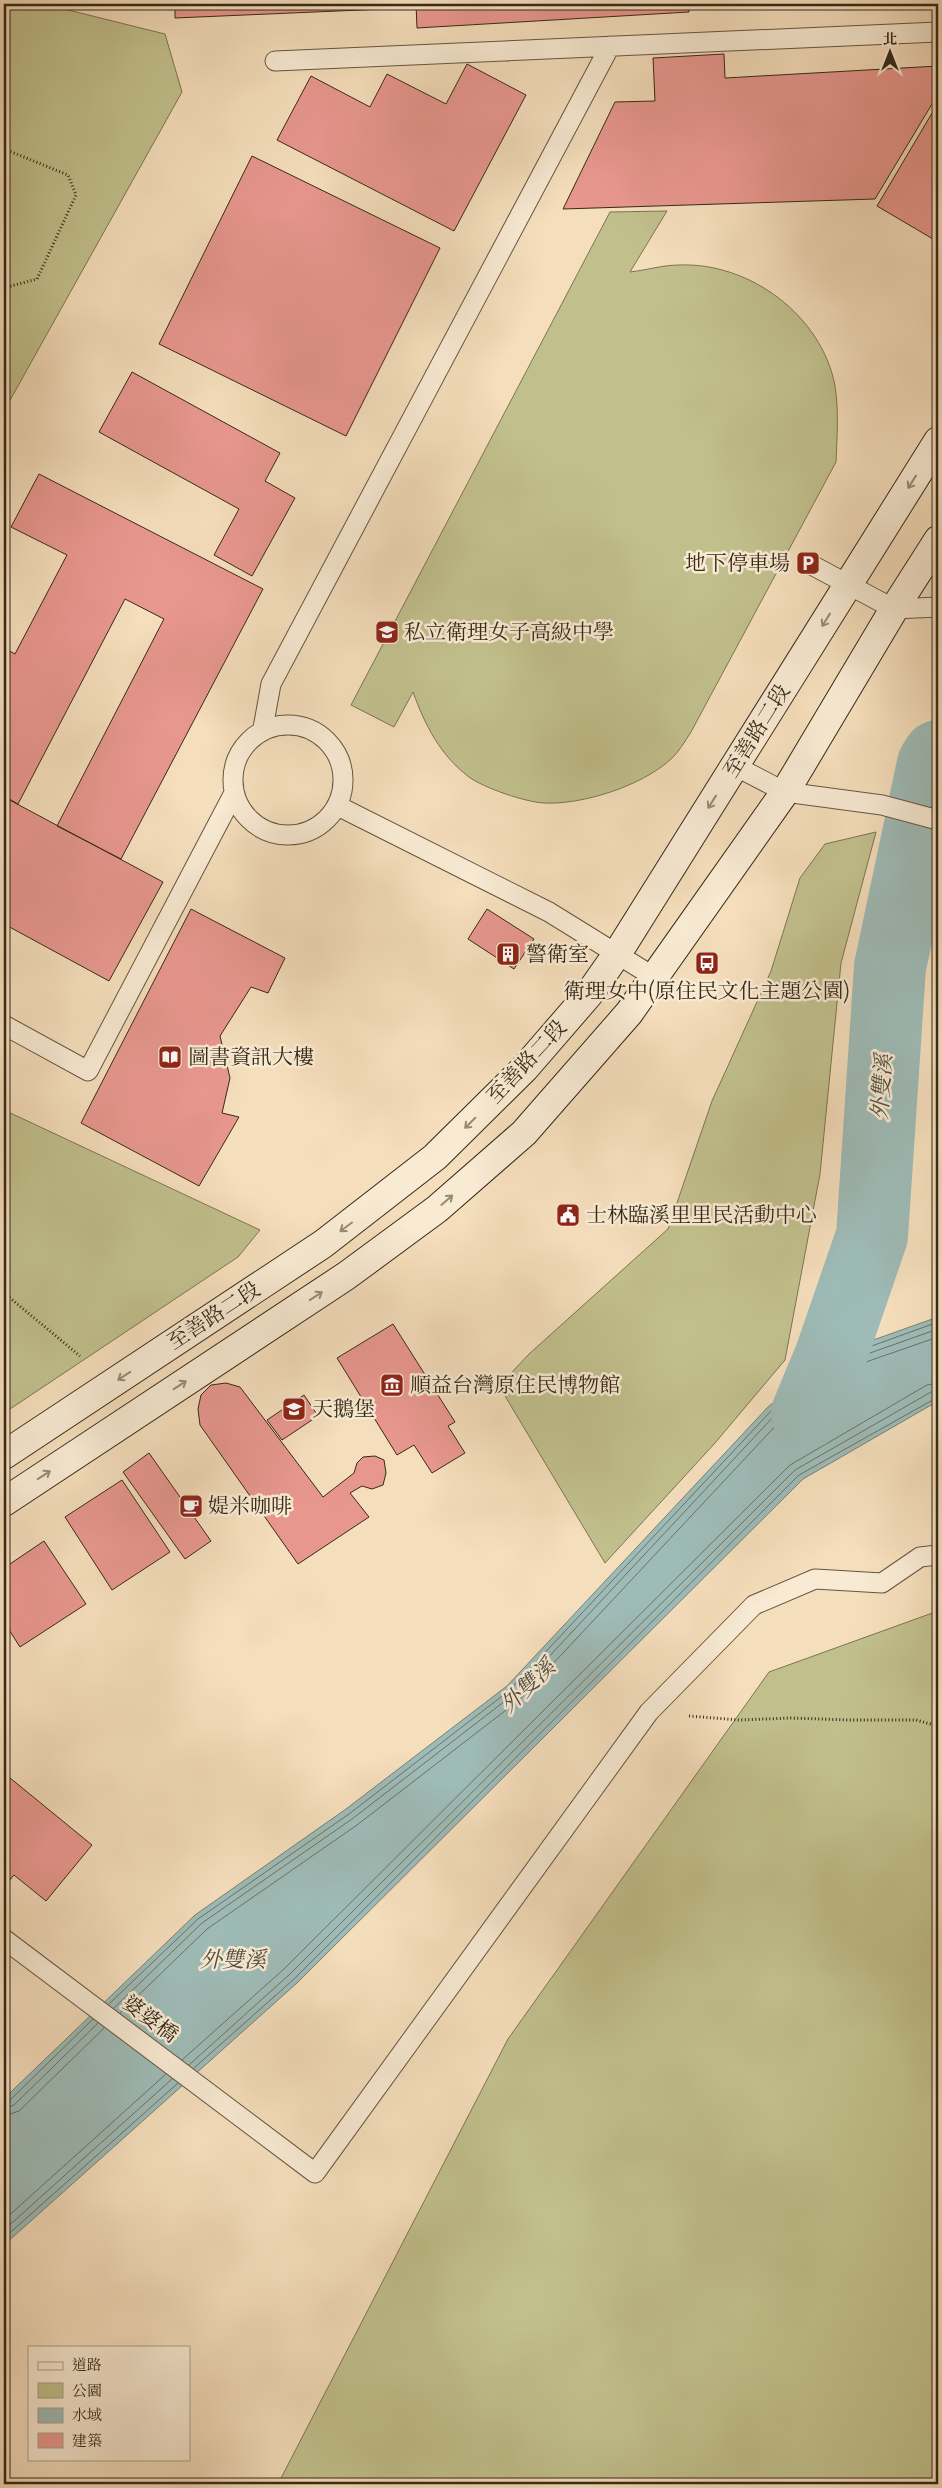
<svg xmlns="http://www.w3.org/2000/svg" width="942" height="2488" viewBox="0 0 942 2488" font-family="Cardo,'Noto Serif TC',serif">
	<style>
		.green { fill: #c1c08d; stroke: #7c7452 }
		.water { fill: #9ebbb7; stroke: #748177 }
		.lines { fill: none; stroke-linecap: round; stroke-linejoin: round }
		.shore { stroke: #6a7268; stroke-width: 1 }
		.river { stroke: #9ebbb7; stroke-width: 72 }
		.building { fill: #e8978f; stroke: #362918 }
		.lane-casing { stroke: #665641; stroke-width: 21 }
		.secondary-casing { stroke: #362918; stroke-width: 30 }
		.path { stroke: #362918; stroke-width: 3; stroke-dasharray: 1 2.5; stroke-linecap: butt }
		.lane { stroke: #f8ead3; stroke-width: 19 }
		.secondary { stroke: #f8ead3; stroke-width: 28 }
		.oneway { stroke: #978a76 }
		.labels { text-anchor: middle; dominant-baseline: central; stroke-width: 5; stroke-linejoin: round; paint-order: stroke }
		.poi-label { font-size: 21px; fill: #362918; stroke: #f8ead3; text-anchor: start }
		.street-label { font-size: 21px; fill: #362918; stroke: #f8ead3 }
		.water-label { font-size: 22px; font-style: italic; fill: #504e40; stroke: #f8ead3 }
	</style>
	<rect width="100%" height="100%" fill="#f5debc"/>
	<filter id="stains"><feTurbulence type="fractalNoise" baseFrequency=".004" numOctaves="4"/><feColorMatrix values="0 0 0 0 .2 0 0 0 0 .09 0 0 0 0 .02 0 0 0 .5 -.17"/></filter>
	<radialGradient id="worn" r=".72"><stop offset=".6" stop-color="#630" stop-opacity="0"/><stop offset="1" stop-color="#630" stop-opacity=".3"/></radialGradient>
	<path class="green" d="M4,4H44L165,34L182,92L4,411Z
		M667,211L630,272C647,270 663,265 679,265C750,262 822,316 835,386C839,412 837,436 836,462L691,732C685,741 679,752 671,759C642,786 582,805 544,803C525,802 484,788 469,777C440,755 425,725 413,692L394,727L351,705L610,212Z
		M876,832L841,963L820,1174L785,1360L715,1443L605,1563L499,1386L529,1354L668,1229L712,1101L771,971L800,878L825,844Z
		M4,1110L260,1230L238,1257L4,1413Z
		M938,1611V2484H278L508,2039L769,1672Z"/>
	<path class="water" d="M938,1317V1401L803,1479L297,1983L4,2245V2099L14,2089L195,1915L346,1809L507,1686L768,1407L831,1355Z"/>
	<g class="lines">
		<path class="shore" d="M109,2004L198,1919L349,1814L510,1690L771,1411L833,1360L938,1322
			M114,2008L202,1923L352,1819L514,1694L775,1415L836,1365L938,1329
			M120,2013L207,1929L357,1825L519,1700L781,1420L840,1371L938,1337
			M182,2060L284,1969L790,1465L927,1385L938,1383
			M189,2065L290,1974L795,1470L931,1392L938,1390
			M194,2068L294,1979L799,1475L938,1397
			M4,2102L9,2101L93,2019
			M4,2109L14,2105L98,2023
			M4,2116L19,2111L104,2028
			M4,2220L166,2074
			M4,2230L172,2079
			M4,2238L178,2083"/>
		<path class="river" d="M807,1413L831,1355L872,1236L890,967L933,764L938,756"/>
	</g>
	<path class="building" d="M175,4H408V8L175,18Z
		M416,4H688L689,12L417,28Z
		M724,54L725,78L938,66V94L875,199L563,209L615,102L655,101L653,58Z
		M467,64L526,95L454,231L277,140L311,76L370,107L387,74L446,104Z
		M938,103V242L877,206Z
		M252,156L440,248L346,436L159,344Z
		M132,372L280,453L265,481L295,498L252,576L214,555L239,509L99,432Z
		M39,474L263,589L121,859L57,826L164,619L125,599L18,804L4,796V648L15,654L67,555L11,527Z
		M4,797L163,882L109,981L4,924Z
		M191,909L285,958L268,993L251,987L220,1036L230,1078L222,1113L239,1117L199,1186L81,1123Z
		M487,909L534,939L514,969L468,939Z
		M393,1324L455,1422L448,1426L465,1453L432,1473L414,1445L397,1455L337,1358Z
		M226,1383L240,1387L323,1497L354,1473L357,1463L363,1457L375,1456L384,1460L386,1473L383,1485L372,1489L362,1486L350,1493L369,1517L298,1564L200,1425L198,1409L201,1395L211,1385Z
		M304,1395L318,1416L282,1440L267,1420Z
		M149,1453L211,1541L185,1559L123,1472Z
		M122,1480L170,1552L112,1590L65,1517Z
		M44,1541L86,1604L20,1647L4,1622V1568Z
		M4,1773L92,1845L46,1901L14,1875L4,1887Z"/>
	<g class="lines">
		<g class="lane-casing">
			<path id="lane" d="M275,61L938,32
				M808,563L894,609L938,607
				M233 780a55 55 0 1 1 110 0a55 55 0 1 1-110 0Z
				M263,728L271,684L610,46
				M735,766L785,792L882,805L938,820
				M338,806L549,912L654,977
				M4,1025L88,1071L234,793
				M4,1939L315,2173L649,1712L754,1605L815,1579L882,1583L920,1557L938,1555"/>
		</g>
		<g class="secondary-casing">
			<path id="secondary" d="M4,1455L323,1244L435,1157L525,1068L589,994L617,954L938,441
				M4,1502L346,1276L437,1209L524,1133L629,1013L785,792L894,609L938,540"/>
		</g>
		<path class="path" d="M4,149L68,175L76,195L37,279L11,286L4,283
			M4,1293L80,1356
			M689,1716L739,1720L791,1718L848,1720H916L938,1726"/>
		<use href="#lane" class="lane"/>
		<use href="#secondary" class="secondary"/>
	</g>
	<defs><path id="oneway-shaft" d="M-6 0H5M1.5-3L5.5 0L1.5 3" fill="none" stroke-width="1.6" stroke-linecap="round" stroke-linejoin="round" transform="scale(1.25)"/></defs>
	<g class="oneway">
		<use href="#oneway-shaft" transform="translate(912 482) rotate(122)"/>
		<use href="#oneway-shaft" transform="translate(826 620) rotate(122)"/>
		<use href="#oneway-shaft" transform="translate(712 802) rotate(122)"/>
		<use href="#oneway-shaft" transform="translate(470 1123) rotate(135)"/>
		<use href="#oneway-shaft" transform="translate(447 1200) rotate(-41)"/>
		<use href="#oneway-shaft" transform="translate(346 1227) rotate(143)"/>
		<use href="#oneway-shaft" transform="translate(316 1296) rotate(-33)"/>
		<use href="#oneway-shaft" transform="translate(124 1376) rotate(147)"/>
		<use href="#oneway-shaft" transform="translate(180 1385) rotate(-33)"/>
		<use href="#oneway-shaft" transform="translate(44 1475) rotate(-33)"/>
	</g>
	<defs>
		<g id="parking-square" transform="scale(1.25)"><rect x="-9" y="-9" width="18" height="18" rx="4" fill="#8f2418" stroke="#f8ead3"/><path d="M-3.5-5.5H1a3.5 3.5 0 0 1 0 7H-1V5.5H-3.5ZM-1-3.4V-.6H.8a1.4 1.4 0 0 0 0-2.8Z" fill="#fff"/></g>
		<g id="school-square" transform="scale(1.25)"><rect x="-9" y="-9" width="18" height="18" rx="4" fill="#8f2418" stroke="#f8ead3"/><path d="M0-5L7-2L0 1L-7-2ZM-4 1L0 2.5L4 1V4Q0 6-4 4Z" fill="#fff"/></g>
		<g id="building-square" transform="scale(1.25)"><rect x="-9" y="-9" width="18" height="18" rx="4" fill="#8f2418" stroke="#f8ead3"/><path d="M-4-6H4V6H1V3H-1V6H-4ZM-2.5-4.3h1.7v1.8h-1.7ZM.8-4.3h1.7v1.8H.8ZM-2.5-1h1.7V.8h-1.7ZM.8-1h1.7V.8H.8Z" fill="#fff"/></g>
		<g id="bus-square" transform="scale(1.25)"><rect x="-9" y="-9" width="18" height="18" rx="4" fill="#8f2418" stroke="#f8ead3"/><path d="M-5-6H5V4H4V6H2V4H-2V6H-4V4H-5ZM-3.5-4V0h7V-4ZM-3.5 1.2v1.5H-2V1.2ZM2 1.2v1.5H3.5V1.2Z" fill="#fff"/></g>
		<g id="library-square" transform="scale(1.25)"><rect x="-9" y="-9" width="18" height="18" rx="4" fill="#8f2418" stroke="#f8ead3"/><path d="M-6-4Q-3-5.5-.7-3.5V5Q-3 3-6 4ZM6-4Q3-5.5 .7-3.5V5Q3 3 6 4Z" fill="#fff"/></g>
		<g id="civic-square" transform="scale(1.25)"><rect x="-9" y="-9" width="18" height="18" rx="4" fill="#8f2418" stroke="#f8ead3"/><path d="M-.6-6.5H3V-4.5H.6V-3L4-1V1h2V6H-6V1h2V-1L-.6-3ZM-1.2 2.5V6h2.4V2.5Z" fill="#fff"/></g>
		<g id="museum-square" transform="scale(1.25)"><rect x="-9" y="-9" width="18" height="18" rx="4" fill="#8f2418" stroke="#f8ead3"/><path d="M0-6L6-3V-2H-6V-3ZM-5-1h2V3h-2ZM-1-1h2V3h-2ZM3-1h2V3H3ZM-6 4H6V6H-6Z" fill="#fff"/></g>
		<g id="cafe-square" transform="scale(1.25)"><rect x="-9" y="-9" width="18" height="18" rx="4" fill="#8f2418" stroke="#f8ead3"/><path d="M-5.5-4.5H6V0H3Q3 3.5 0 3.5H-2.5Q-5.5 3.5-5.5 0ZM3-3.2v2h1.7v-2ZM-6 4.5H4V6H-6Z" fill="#fff"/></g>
	</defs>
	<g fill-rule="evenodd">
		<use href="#parking-square" x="808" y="563"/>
		<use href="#school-square" x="387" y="632"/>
		<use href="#building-square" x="508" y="954"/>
		<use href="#bus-square" x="707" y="963"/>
		<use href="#library-square" x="170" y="1057"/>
		<use href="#civic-square" x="568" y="1215"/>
		<use href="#museum-square" x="392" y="1385"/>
		<use href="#school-square" x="294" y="1409"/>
		<use href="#cafe-square" x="191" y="1506"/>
	</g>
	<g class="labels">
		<g class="poi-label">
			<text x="790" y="563" text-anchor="end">地下停車場</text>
			<text x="404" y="632">私立衛理女子高級中學</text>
			<text x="526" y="954">警衛室</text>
			<text x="707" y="991" text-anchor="middle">衛理女中(原住民文化主題公園)</text>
			<text x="188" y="1057">圖書資訊大樓</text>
			<text x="586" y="1215">士林臨溪里里民活動中心</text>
			<text x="410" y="1385">順益台灣原住民博物館</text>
			<text x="312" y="1409">天鵝堡</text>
			<text x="208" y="1506">媞米咖啡</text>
		</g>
		<g class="street-label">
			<text transform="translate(757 731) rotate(-58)">至善路二段</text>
			<text transform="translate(527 1062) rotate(-47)">至善路二段</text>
			<text transform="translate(214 1316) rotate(-33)">至善路二段</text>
			<text transform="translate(150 2019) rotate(37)">婆婆橋</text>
		</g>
		<g class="water-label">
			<text transform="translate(882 1087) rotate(-86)">外雙溪</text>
			<text transform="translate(528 1686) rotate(-44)">外雙溪</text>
			<text x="233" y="1960">外雙溪</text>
		</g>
	</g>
	<rect width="942" height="2488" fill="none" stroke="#f5debc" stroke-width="20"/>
	<rect x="5" y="5" width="932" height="2478" fill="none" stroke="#362918" stroke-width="2.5"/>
	<rect x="10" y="10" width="922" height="2468" fill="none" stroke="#362918"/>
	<rect x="28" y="2346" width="162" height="115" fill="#f8ead3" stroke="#aa9d88"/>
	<rect x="38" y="2362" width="25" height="8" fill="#f8ead3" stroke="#aa9d88"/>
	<text x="72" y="2370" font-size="15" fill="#362918">道路</text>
	<rect x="38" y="2383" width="25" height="15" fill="#c1c08d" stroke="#aa9d88"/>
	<text x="72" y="2396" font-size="15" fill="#362918">公園</text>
	<rect x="38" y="2408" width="25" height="15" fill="#9ebbb7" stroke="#aa9d88"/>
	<text x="72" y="2420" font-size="15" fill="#362918">水域</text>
	<rect x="38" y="2433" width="25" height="15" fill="#e8978f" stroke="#aa9d88"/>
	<text x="72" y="2446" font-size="15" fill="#362918">建築</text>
	<g transform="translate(890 52)" stroke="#f8ead3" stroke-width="4" paint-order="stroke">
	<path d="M0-4L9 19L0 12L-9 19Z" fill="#362918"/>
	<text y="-8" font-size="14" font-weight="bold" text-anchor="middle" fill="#362918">北</text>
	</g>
	<rect width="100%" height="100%" filter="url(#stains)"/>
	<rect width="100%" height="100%" fill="url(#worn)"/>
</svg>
